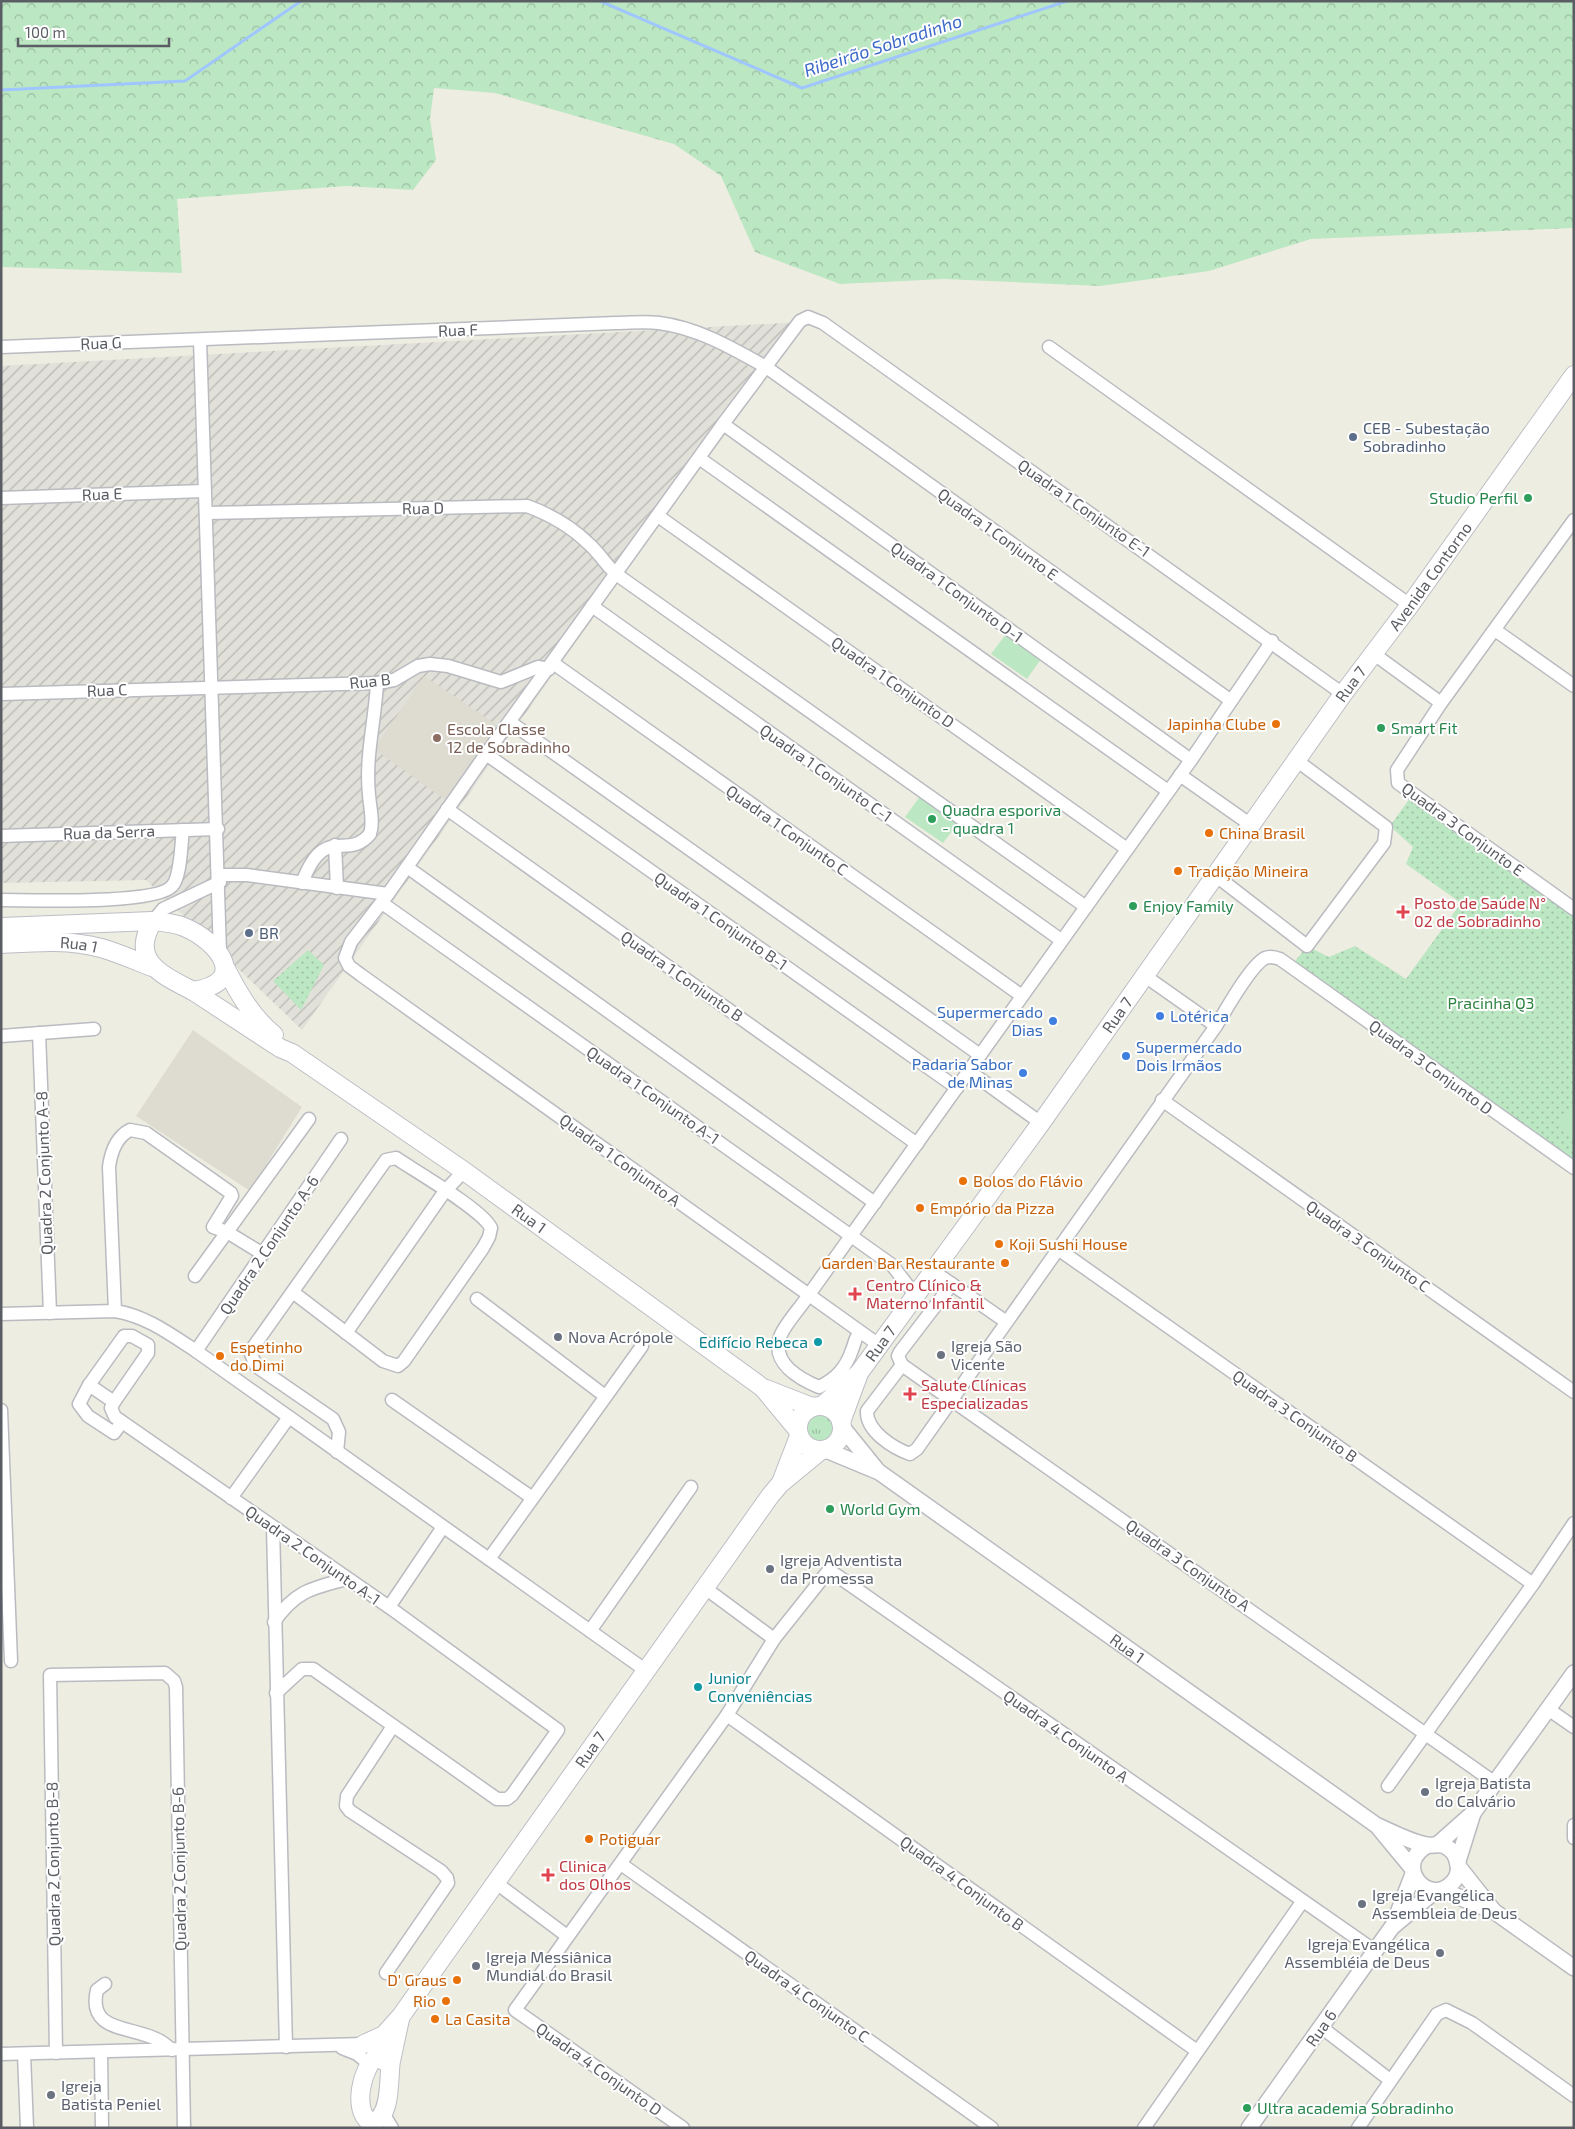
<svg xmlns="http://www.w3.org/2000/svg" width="1575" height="2129" font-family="'Exo 2',sans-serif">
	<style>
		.industrial { fill: url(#industrial-furrows) }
		.education { fill: #dedcd0 }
		.grass { fill: url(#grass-tufts) }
		.forest { fill: url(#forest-crowns) }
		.park { fill: url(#park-dots) }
		.pitch { fill: #bce7c3 }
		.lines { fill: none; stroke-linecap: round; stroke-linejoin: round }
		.stream { stroke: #a0c6ff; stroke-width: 3 }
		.minor-casing { stroke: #b9bbc1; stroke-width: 15 }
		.tertiary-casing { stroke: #b9bbc1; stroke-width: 18 }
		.secondary-casing { stroke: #bcbec6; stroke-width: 20 }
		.minor { stroke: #fff; stroke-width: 12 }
		.tertiary { stroke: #fff; stroke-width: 15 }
		.secondary { stroke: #fff; stroke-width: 18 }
		.service-dot { fill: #5c6f8a; stroke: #fff; stroke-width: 2 }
		.leisure-dot { fill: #2e9e5b; stroke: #fff; stroke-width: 2 }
		.food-dot { fill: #e8710a; stroke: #fff; stroke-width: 2 }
		.education-dot { fill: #8d6e63; stroke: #fff; stroke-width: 2 }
		.health-dot { fill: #e0444e; stroke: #fff; stroke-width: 2 }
		.shop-dot { fill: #3f7fe0; stroke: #fff; stroke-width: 2 }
		.worship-dot { fill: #6b7280; stroke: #fff; stroke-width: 2 }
		.culture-dot { fill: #0f9aa8; stroke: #fff; stroke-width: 2 }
		.labels { text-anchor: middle; stroke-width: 4; stroke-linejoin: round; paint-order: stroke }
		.street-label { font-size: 16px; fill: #5a5d63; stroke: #fff }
		.service-label { font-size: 16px; fill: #4e5e75; stroke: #fff; text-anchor: start }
		.leisure-label { font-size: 16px; fill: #27864d; stroke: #fff; text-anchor: start }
		.food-label { font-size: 16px; fill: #c56008; stroke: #fff; text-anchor: start }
		.education-label { font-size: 16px; fill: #785e54; stroke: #fff; text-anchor: start }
		.health-label { font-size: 16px; fill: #be3a42; stroke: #fff; text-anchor: start }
		.park-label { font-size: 16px; fill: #308441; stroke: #fff }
		.shop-label { font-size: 16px; fill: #366cbe; stroke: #fff; text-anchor: end }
		.worship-label { font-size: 16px; fill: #5b616d; stroke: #fff; text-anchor: start }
		.culture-label { font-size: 16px; fill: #0d838f; stroke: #fff; text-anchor: end }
		.water-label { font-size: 18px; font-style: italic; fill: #3d6ac8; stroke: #fff }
	</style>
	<defs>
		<pattern id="industrial-furrows" width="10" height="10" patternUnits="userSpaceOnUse" patternTransform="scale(1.25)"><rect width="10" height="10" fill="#e1e0d9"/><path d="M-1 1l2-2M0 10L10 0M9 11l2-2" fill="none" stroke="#b9b9b4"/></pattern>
		<pattern id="grass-tufts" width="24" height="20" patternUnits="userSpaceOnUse" patternTransform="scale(1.25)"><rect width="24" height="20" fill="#bce7c3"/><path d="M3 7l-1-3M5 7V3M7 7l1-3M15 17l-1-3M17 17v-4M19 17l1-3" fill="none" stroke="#9cbea2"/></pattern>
		<pattern id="forest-crowns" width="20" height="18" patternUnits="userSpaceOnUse" patternTransform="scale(1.25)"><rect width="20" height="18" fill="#bce7c3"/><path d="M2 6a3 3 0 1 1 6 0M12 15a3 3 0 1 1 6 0" fill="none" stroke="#9cbea2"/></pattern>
		<pattern id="park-dots" width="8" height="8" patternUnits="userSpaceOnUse" patternTransform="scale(1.25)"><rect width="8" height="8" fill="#bce7c3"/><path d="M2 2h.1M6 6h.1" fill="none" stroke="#9cbea2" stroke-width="1.8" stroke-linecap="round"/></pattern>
	</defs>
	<rect width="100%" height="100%" fill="#eeede1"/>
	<path class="industrial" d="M802 322 302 1030 146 880 1 883V366Z"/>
	<g class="education">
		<path d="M424 676 500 727 447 801 374 749Z"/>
		<path d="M193 1030 302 1107 250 1191 136 1116Z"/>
	</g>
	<circle class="grass" cx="820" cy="1428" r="18"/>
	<path class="forest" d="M1 1H1574V228L1311 239 1209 271 1100 286 944 279 840 284 755 252 721 176 674 144 495 93 434 88 430 119 436 160 413 190 346 186 177 199 182 273 1 267Z"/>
	<g class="park">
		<path d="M1410 798 1574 915V1163L1293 964 1307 946 1329 957 1355 946 1406 979 1461 903 1406 864 1413 847 1390 826Z"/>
		<path d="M308 950 324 965 301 1010 273 981Z"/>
	</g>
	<g class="pitch">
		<path d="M1006 634 1041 659 1027 679 991 654Z"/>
		<path d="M921 795 959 822 943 843 905 817Z"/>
		<path d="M1572 1104 1574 1105V1137L1557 1124Z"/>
	</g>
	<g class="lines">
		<g class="stream">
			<path d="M600 1 802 88 1067 1"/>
			<path d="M1 90 185 81 301 1"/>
		</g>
		<defs>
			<g id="minor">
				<path d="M200 340 220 953"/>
				<path d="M1 347 616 323C630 323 645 321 659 323 698 328 732 348 766 367L1230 700"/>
				<path d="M1049 347 1410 605"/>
				<path d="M723 424 1191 760"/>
				<path d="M699 458 1168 791"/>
				<path d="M1 498 204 491"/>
				<path d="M206 513 527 506C549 514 573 528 590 545 600 554 606 565 616 574L1086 907"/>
				<path d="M658 516 1127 849"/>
				<path d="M592 606 1061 940"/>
				<path d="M1495 630 1574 686"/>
				<path d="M1374 654 1441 703 1397 770 1398 783 1574 909"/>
				<path d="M553 663 1022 996"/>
				<path d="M1 694 377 683 394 680 418 666 430 664 448 666 501 682 538 667 549 669"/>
				<path d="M1441 703 1574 520"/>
				<path d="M510 722 980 1055"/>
				<path d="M486 754 957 1088"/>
				<path d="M1180 775 1251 825"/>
				<path d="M447 809 917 1144"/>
				<path d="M1 836 218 829"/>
				<path d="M335 845 337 888"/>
				<path d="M407 867 875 1203"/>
				<path d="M219 875H247L388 894"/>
				<path d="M1215 875 1307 946 1384 843 1386 827 1296 760"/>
				<path d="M302 883C325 822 346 862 370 834 374 822 370 808 369 795 365 756 375 722 377 683"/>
				<path d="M1 900C31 900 156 905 172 886 181 877 181 844 183 830"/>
				<path d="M382 903 892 1265 915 1295"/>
				<path d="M153 921 163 909 220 882"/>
				<path d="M1145 976 1216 1026"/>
				<path d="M39 1033 50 1313"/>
				<path d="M1 1036 94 1029"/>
				<path d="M969 1071 1041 1123"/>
				<path d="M1162 1100 1574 1392"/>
				<path d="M1058 1249 1533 1584"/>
				<path d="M263 1254 227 1232 309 1119"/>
				<path d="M933 1271 1005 1321"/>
				<path d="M952 1284 900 1352 898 1356 902 1365 1495 1783"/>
				<path d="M294 1293 383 1361 398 1366 404 1361 483 1248 489 1237 491 1228C483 1210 415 1171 396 1158L386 1160 254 1346 251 1354 256 1366 333 1419 339 1432 337 1452"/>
				<path d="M477 1299 605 1396"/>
				<path d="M115 1311 109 1167C111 1152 116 1137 130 1130L146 1133 231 1193 232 1196 213 1227 227 1232 195 1276"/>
				<path d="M1 1314 115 1311C146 1316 170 1334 196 1351L648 1672"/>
				<path d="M860 1332C855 1337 855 1343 852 1350 846 1368 836 1379 819 1387 800 1379 771 1363 780 1337 784 1325 801 1307 808 1296L1191 760 1272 641"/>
				<path d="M346 1333 445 1191 464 1171"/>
				<path d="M879 1345 361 975 349 966 345 958 351 942 388 894 486 754 723 424 800 321 808 317 823 323 1343 694"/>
				<path d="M196 1351 341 1139"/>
				<path d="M902 1365 867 1411C866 1431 893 1448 910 1454L917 1449 1216 1026C1226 1010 1250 966 1265 958 1270 956 1275 957 1280 959L1574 1168"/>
				<path d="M89 1385 124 1336H132L148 1345V1353L114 1402 111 1408 115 1417 389 1607 558 1730 512 1795 507 1799H497L313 1669H302L276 1693"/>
				<path d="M392 1400 531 1497"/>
				<path d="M114 1402 89 1385 79 1404 88 1416 114 1433 122 1422"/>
				<path d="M1 1410 11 1661"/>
				<path d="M231 1498 289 1417"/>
				<path d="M273 1527 286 2047"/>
				<path d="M489 1559 642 1346"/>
				<path d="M705 1588 774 1639"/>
				<path d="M389 1607 443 1527"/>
				<path d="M274 1622C295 1591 312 1588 347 1579"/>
				<path d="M590 1631 691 1487"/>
				<path d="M1548 1709 1574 1727"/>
				<path d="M727 1715 1197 2051"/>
				<path d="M1388 1786 1533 1584 1574 1523"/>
				<path d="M1574 1825V1838"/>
				<path d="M621 1864 992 2128"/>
				<path d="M495 1882 567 1936"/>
				<path d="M386 1973 448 1883 447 1878 441 1871 350 1811 346 1806 347 1796 393 1726"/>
				<path d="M105 1984 97 1990C87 2032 130 2026 156 2039 162 2041 167 2046 172 2050"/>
				<path d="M1321 2027 1390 2080"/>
				<path d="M342 2048 357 2054 369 2064"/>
				<path d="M101 2052 102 2128"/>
				<path d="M56 2053 50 1675 165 1673 174 1681 176 1687 184 2128"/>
				<path d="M1 2054 364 2044 372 2048"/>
				<path d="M24 2054 27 2128"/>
				<path d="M383 2113 392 2128"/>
				<path d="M683 2128 515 2010 727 1715 774 1639 829 1570 1375 1951"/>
				<path d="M1144 2128 1302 1902"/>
				<path d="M1358 2128 1437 2014 1446 2010 1472 2023 1574 2096"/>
			</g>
			<g id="tertiary">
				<path d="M842 1427 876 1469"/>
				<path id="s1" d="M826 1450 879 1472 1376 1825C1392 1832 1410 1842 1427 1845 1433 1846 1439 1843 1445 1846 1451 1849 1456 1855 1457 1861 1460 1868 1458 1877 1453 1882 1429 1909 1391 1865 1428 1845"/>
				<path d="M1379 1828 1412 1868"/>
				<path d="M1438 1844 1473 1813 1574 1673"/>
				<path d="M1458 1861 1473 1813"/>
				<path d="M1458 1866 1492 1909"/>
				<path d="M1442 1890 1495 1912 1574 1968"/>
				<path d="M1393 1926 1413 1874"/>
				<path d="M1249 2128 1392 1927 1435 1891"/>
			</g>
			<g id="secondary">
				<path d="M153 921C163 922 175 923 184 927 218 941 251 982 193 991 162 975 129 961 153 921Z"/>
				<path d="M1 927 153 921"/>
				<path id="s2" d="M1 944C35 942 69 939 101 948 119 953 136 961 152 967"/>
				<path d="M226 969C239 994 252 1017 274 1035"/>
				<path id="s3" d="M193 991 280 1048 292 1053 464 1171 763 1388 797 1429"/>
				<path d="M766 1389 812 1407"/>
				<circle cx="820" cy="1428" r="22"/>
				<path id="s4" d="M822 1406 859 1373 1041 1123 1343 694 1410 605 1574 375"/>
				<path d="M841 1422 858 1376"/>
				<path d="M782 1480 799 1436"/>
				<path d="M364 2044 384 2035"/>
				<path id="s5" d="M378 2057 384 2035 401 2016 770 1496 780 1484 820 1451"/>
				<path d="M390 2064 376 2057C362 2068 352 2110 370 2122 393 2121 388 2075 391 2061 394 2047 397 2033 400 2019"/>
			</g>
		</defs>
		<use href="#minor" class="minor-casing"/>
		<use href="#tertiary" class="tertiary-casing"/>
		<use href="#secondary" class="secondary-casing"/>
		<use href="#minor" class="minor"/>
		<use href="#tertiary" class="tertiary"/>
		<use href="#secondary" class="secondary"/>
	</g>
	<g class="service-dot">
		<circle cx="1353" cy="437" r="5"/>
		<circle cx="249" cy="933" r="5"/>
	</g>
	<g class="leisure-dot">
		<circle cx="1528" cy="498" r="5"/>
		<circle cx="1381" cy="728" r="5"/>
		<circle cx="932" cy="819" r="5"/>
		<circle cx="1133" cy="906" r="5"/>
		<circle cx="830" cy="1509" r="5"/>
		<circle cx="1247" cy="2108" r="5"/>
	</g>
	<g class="food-dot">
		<circle cx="1276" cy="724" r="5"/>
		<circle cx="1209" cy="833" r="5"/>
		<circle cx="1178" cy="871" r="5"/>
		<circle cx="963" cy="1181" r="5"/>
		<circle cx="920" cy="1208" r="5"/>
		<circle cx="999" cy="1244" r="5"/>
		<circle cx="1005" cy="1263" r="5"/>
		<circle cx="220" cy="1356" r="5"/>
		<circle cx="589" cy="1839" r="5"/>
		<circle cx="457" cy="1980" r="5"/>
		<circle cx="446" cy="2001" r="5"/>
		<circle cx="435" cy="2019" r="5"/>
	</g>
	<circle class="education-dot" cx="437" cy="738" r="5"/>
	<g class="health-dot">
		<path d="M1400.5 904.5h5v5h5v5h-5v5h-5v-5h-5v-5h5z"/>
		<path d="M852.5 1286.5h5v5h5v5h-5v5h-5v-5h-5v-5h5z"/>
		<path d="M907.5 1386.5h5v5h5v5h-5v5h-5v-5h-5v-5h5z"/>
		<path d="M545.5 1867.5h5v5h5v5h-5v5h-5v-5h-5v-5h5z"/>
	</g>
	<g class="shop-dot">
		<circle cx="1160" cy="1016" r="5"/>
		<circle cx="1053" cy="1021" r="5"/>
		<circle cx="1126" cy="1056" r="5"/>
		<circle cx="1023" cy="1073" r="5"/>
	</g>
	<g class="worship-dot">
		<circle cx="558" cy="1337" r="5"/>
		<circle cx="941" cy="1355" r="5"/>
		<circle cx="770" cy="1569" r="5"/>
		<circle cx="1425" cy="1792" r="5"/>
		<circle cx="1362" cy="1904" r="5"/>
		<circle cx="1440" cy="1953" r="5"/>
		<circle cx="476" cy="1966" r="5"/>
		<circle cx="51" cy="2095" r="5"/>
	</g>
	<g class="culture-dot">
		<circle cx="818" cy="1342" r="5"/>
		<circle cx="698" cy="1687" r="5"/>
	</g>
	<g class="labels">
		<g class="street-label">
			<text transform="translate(458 330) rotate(-2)" y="6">Rua F</text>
			<text transform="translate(101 343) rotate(-2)" y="6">Rua G</text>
			<text transform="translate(102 494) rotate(-2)" y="6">Rua E</text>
			<text transform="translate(423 508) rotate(-1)" y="6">Rua D</text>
			<text transform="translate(1084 508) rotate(35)" y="6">Quadra 1 Conjunto E-1</text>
			<text transform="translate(998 534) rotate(36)" y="6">Quadra 1 Conjunto E</text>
			<text dy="6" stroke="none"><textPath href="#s4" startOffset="1030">Avenida Contorno</textPath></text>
			<text transform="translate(957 592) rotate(36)" y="6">Quadra 1 Conjunto D-1</text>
			<text transform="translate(370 681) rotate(-6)" y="6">Rua B</text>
			<text transform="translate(893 682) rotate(35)" y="6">Quadra 1 Conjunto D</text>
			<text dy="6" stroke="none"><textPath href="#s4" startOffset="896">Rua 7</textPath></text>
			<text transform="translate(107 690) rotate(-2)" y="6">Rua C</text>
			<text transform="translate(826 773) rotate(35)" y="6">Quadra 1 Conjunto C-1</text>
			<text transform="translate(1463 829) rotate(36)" y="6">Quadra 3 Conjunto E</text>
			<text transform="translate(787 830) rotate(35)" y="6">Quadra 1 Conjunto C</text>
			<text transform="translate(109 832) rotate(-2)" y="6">Rua da Serra</text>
			<text transform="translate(721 921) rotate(35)" y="6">Quadra 1 Conjunto B-1</text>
			<text dy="6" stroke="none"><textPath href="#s2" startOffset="78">Rua 1</textPath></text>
			<text transform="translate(682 976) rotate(35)" y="6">Quadra 1 Conjunto B</text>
			<text dy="6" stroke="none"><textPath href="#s4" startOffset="491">Rua 7</textPath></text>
			<text transform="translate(1431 1067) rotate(36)" y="6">Quadra 3 Conjunto D</text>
			<text transform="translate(653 1095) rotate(35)" y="6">Quadra 1 Conjunto A-1</text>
			<text transform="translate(620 1160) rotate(36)" y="6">Quadra 1 Conjunto A</text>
			<text transform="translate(44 1173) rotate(-92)" y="6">Quadra 2 Conjunto A-8</text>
			<text dy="6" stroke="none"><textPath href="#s3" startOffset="406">Rua 1</textPath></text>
			<text transform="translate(269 1245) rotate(-56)" y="6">Quadra 2 Conjunto A-6</text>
			<text transform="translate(1368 1246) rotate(35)" y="6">Quadra 3 Conjunto C</text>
			<text dy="6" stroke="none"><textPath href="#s4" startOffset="86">Rua 7</textPath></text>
			<text transform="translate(1295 1416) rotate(35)" y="6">Quadra 3 Conjunto B</text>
			<text transform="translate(313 1555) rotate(35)" y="6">Quadra 2 Conjunto A-1</text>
			<text transform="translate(1188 1565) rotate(35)" y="6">Quadra 3 Conjunto A</text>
			<text dy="6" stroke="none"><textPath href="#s1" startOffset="362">Rua 1</textPath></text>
			<text transform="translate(1066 1736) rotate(35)" y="6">Quadra 4 Conjunto A</text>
			<text dy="6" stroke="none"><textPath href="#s5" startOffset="375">Rua 7</textPath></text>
			<text transform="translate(53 1864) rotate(-91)" y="6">Quadra 2 Conjunto B-8</text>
			<text transform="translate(179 1869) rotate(-91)" y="6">Quadra 2 Conjunto B-6</text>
			<text transform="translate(962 1883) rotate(36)" y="6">Quadra 4 Conjunto B</text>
			<text transform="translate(807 1996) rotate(35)" y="6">Quadra 4 Conjunto C</text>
			<text transform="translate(1321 2028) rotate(-55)" y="6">Rua 6</text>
			<text transform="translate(599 2069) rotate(35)" y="6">Quadra 4 Conjunto D</text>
		</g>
		<g class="service-label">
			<text x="1363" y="434">CEB - Subestação<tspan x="1363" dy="18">Sobradinho</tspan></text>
			<text x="259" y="939">BR</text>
		</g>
		<g class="leisure-label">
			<text x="1518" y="504" text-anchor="end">Studio Perfil</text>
			<text x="1391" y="734">Smart Fit</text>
			<text x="942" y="816">Quadra esporiva<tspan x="942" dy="18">- quadra 1</tspan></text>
			<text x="1143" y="912">Enjoy Family</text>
			<text x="840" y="1515">World Gym</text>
			<text x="1257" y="2114">Ultra academia Sobradinho</text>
		</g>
		<g class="food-label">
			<text x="1266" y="730" text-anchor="end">Japinha Clube</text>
			<text x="1219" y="839">China Brasil</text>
			<text x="1188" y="877">Tradição Mineira</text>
			<text x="973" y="1187">Bolos do Flávio</text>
			<text x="930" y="1214">Empório da Pizza</text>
			<text x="1009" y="1250">Koji Sushi House</text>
			<text x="995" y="1269" text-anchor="end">Garden Bar Restaurante</text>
			<text x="230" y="1353">Espetinho<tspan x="230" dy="18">do Dimi</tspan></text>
			<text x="599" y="1845">Potiguar</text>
			<text x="447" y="1986" text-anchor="end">D' Graus</text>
			<text x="436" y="2007" text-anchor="end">Rio</text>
			<text x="445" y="2025">La Casita</text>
		</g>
		<g class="education-label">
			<text x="447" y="735">Escola Classe<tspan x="447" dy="18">12 de Sobradinho</tspan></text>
		</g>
		<g class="health-label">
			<text x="1414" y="909">Posto de Saúde N°<tspan x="1414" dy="18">02 de Sobradinho</tspan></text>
			<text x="866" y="1291">Centro Clínico &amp;<tspan x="866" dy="18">Materno Infantil</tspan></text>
			<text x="921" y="1391">Salute Clínicas<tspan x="921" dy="18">Especializadas</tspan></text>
			<text x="559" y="1872">Clinica<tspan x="559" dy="18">dos Olhos</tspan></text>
		</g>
		<g class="park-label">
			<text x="1491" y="1009">Pracinha Q3</text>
		</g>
		<g class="shop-label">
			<text x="1043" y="1018">Supermercado<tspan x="1043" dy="18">Dias</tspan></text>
			<text x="1170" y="1022" text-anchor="start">Lotérica</text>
			<text x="1136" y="1053" text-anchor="start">Supermercado<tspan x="1136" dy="18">Dois Irmãos</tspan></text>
			<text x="1013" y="1070">Padaria Sabor<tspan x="1013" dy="18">de Minas</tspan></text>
		</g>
		<g class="worship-label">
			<text x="568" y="1343">Nova Acrópole</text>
			<text x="951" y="1352">Igreja São<tspan x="951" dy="18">Vicente</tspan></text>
			<text x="780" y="1566">Igreja Adventista<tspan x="780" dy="18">da Promessa</tspan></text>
			<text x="1435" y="1789">Igreja Batista<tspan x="1435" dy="18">do Calvário</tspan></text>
			<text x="1372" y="1901">Igreja Evangélica<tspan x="1372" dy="18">Assembleia de Deus</tspan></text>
			<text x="1430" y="1950" text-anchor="end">Igreja Evangélica<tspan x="1430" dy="18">Assembléia de Deus</tspan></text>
			<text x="486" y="1963">Igreja Messiânica<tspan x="486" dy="18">Mundial do Brasil</tspan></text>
			<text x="61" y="2092">Igreja<tspan x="61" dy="18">Batista Peniel</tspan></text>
		</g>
		<g class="culture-label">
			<text x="808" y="1348">Edifício Rebeca</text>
			<text x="708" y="1684" text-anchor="start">Junior<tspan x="708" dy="18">Conveniências</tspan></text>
		</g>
		<g class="water-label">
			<text transform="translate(883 46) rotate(-18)" y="6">Ribeirão Sobradinho</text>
		</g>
	</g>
	<rect width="1575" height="2129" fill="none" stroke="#5a5d63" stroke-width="5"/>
	<path d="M18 38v8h151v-8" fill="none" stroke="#5a5d63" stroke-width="2.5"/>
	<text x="25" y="38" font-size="15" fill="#5a5d63" stroke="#ffffff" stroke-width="4" paint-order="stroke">100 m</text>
</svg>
